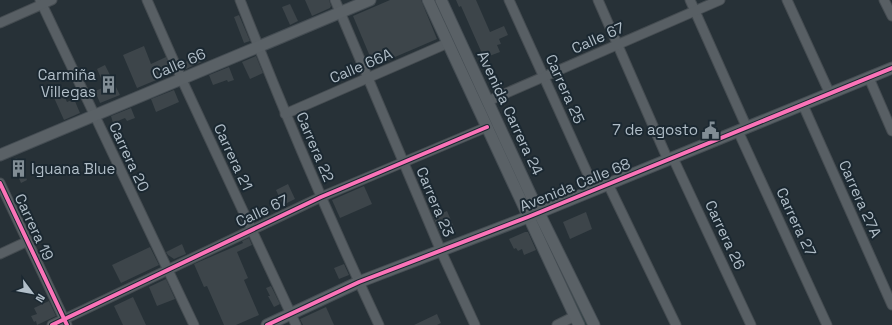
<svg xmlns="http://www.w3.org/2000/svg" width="892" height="325" font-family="'Space Grotesk',sans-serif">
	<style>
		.green { fill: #243c3b }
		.building { fill: #3d454a }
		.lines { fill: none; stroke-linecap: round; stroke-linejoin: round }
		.minor-casing { stroke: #454c51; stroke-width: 11 }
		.major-casing { stroke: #454d53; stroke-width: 13 }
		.minor { stroke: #585f64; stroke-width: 9 }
		.major { stroke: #5a6166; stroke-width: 11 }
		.cycleway-casing { stroke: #1b2831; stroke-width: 6 }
		.cycleway { stroke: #fb73b8; stroke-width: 4 }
		.labels { text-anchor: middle; stroke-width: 4; stroke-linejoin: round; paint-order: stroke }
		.street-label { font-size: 15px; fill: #b1bec8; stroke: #1b2831 }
		.poi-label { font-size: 15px; fill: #b1bec8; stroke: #1b2831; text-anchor: end }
	</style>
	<rect width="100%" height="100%" fill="#273137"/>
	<path class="green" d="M557 258 590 325H585L553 260Z"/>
	<g class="building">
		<path d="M305 0H329L331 6 330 8 312 16Z"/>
		<path d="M390 0H421L437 39 374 66 353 16Z"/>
		<path d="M456 0H476L490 32 504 26 508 35 499 39 501 44 497 45 500 52 484 58 461 6 459 7Z"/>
		<path d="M290 4 298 21 290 25 282 7Z"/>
		<path d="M239 15 250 41 244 43 234 17Z"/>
		<path d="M144 46 151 64 166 57 173 73 137 88 123 55Z"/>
		<path d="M204 54 206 60 186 69 183 63Z"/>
		<path d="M256 56 263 73 250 79 242 62Z"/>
		<path d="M105 65 120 95 100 103 95 91 105 87 97 69Z"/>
		<path d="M229 67 234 80 228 82 227 80 213 85 209 75Z"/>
		<path d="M60 87 67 102 74 99 80 113 64 120 51 91Z"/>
		<path d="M174 90 179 102 156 112 151 99Z"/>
		<path d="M131 108 135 118 127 121 125 118 113 123 111 116Z"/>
		<path d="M17 158 27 180 21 183 11 160Z"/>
		<path d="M288 184 295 199 283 205 276 190Z"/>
		<path d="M364 186 372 204 340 218 332 200Z"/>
		<path d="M447 211 456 232 444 237 442 236 433 217Z"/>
		<path d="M586 212 592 229 570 239 563 222Z"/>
		<path d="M525 232H528L536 250 524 255 522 249 518 251 516 248 514 249 509 239Z"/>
		<path d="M249 238 252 245 237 252 248 278 244 280 259 315 236 325H224L207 286 204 287 194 264 243 243 242 241Z"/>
		<path d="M182 244 186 254 174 259 168 255 166 252Z"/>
		<path d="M150 247 159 265 121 283 112 265Z"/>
		<path d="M344 264 349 275 339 279 334 268Z"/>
		<path d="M166 279 175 299 157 306 149 287Z"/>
		<path d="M271 286 280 304 274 307 268 296H270L266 288Z"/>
		<path d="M133 297 146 325H123L114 306Z"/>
		<path d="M49 301 56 316 37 325 36 321 34 322 31 316 37 314 34 308Z"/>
		<path d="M326 307 334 325H303L300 319Z"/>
		<path d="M437 314 441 323 437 325H414Z"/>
	</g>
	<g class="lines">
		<defs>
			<g id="minor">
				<path d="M40 0 194 325"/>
				<path d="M147 0 183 82 296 325"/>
				<path d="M240 0C283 110 329 218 379 325"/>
				<path d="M335 0 441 251 475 325"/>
				<path d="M509 0 595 190"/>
				<path d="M598 0 668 160"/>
				<path d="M690 0 747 128"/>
				<path d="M787 0 830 94"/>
				<path d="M884 0 892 16"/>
				<path d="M0 23 52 0"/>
				<path d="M869 78 892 131"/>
				<path d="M488 101 720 0"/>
				<path d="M803 105 892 305"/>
				<path d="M285 114 448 43"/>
				<path d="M738 131 827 325"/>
				<path d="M673 158 751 325"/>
				<path d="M0 183 67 325"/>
				<path d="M608 184 676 325"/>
				<path d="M0 254 28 241"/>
				<path d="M52 325 321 197 487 127"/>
				<path d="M557 325 575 316"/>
			</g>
			<g id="major">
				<path d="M428 0 579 325"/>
				<path d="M441 0 539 213 594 325"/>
				<path d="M0 155 370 0"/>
				<path d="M267 325 359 282 528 217 892 68"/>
			</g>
		</defs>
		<use href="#minor" class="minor-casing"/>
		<use href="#major" class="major-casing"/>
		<use href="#minor" class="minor"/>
		<use href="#major" class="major"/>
		<defs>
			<g id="cycleway">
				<path d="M0 183 67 325"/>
				<path d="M52 325 321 197 487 127"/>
				<path d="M267 325 359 282 528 217 892 68"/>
			</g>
		</defs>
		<use href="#cycleway" class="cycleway-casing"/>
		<use href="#cycleway" class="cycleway"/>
	</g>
	<defs>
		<symbol id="building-bare" viewBox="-9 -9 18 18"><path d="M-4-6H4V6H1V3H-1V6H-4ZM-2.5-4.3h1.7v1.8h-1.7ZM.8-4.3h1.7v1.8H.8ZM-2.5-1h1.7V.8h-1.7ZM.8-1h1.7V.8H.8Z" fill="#818d95" stroke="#1b2831" stroke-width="2.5" paint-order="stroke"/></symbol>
		<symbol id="civic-bare" viewBox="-9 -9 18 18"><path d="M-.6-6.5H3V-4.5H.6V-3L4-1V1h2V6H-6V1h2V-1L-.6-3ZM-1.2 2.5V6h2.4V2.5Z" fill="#818d95" stroke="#1b2831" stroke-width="2.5" paint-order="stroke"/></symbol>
	</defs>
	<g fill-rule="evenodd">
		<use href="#building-bare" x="96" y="72" width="25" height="25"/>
		<use href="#civic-bare" x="698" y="118" width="25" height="25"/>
		<use href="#building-bare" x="6" y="156" width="25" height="25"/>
	</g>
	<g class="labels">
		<g class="street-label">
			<text transform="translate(598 38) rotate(-24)" y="5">Calle 67</text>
			<text transform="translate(179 64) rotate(-23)" y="5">Calle 66</text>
			<text transform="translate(361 66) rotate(-23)" y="5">Calle 66A</text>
			<text transform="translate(565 89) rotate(66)" y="5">Carrera 25</text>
			<text transform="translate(510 113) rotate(65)" y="5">Avenida Carrera 24</text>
			<text transform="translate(315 147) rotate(67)" y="5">Carrera 22</text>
			<text transform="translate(129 157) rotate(65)" y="5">Carrera 20</text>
			<text transform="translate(233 157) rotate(65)" y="5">Carrera 21</text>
			<text transform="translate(575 185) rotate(-22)" y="5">Avenida Calle 68</text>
			<text transform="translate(860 199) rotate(66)" y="5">Carrera 27A</text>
			<text transform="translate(435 202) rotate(67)" y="5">Carrera 23</text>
			<text transform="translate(262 211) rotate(-25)" y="5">Calle 67</text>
			<text transform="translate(796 222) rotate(65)" y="5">Carrera 27</text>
			<text transform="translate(34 227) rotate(65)" y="5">Carrera 19</text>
			<text transform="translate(725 235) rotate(65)" y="5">Carrera 26</text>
		</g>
		<g class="poi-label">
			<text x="96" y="80">Carmiña<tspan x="96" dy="17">Villegas</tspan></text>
			<text x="698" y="135">7 de agosto</text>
			<text x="31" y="174" text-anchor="start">Iguana Blue</text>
		</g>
	</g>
	<g transform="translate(32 293) rotate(122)" stroke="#1b2831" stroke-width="3" paint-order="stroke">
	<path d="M0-3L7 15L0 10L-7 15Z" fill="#b1bec8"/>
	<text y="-6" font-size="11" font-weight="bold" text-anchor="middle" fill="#b1bec8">N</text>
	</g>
</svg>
